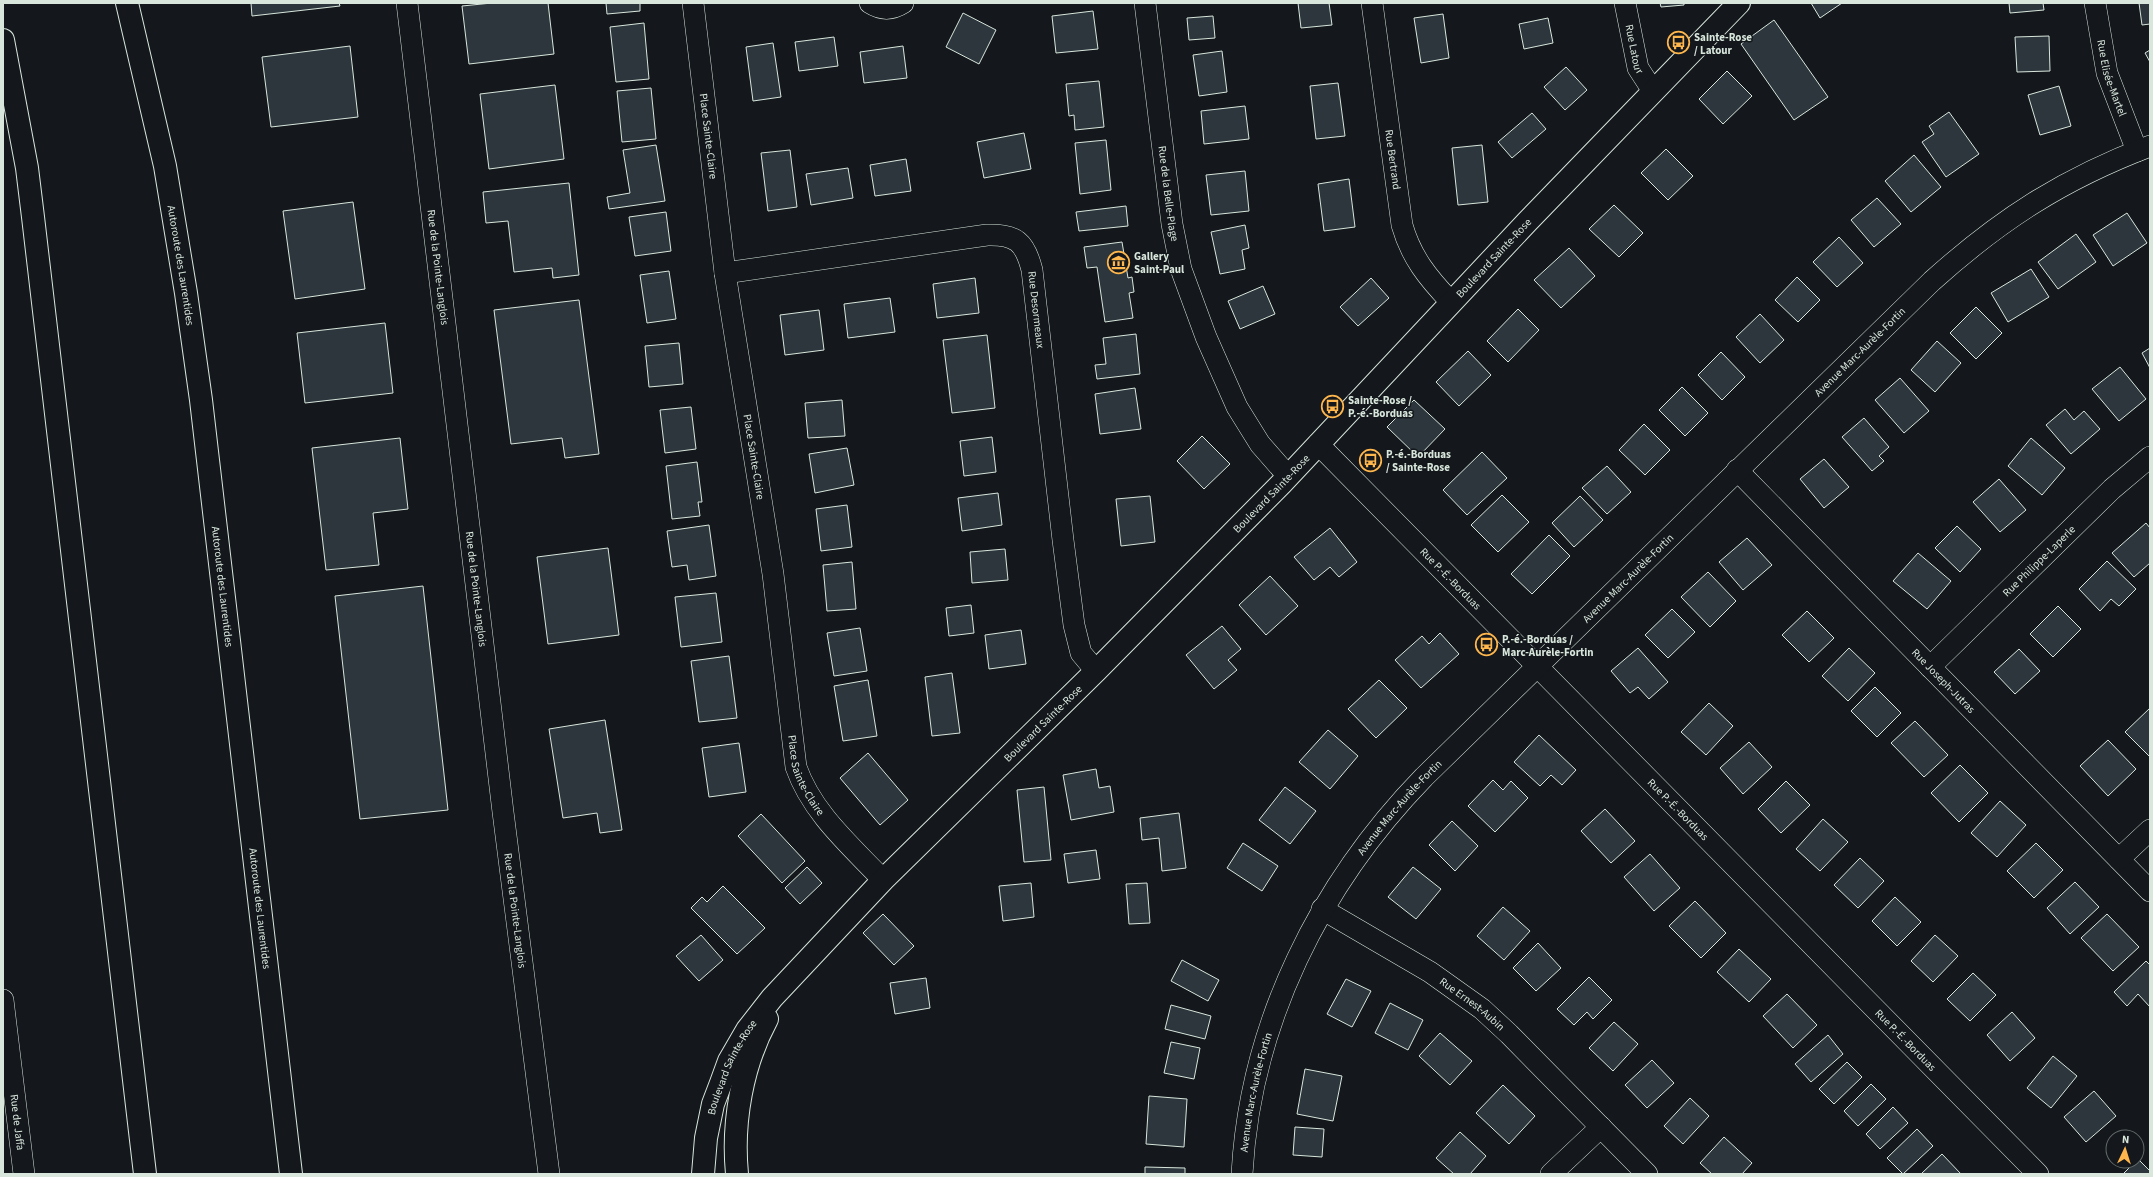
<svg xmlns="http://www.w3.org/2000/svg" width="2153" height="1177" font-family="'Source Sans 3',sans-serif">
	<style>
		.building { fill: #2c363c; stroke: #d8e6dc }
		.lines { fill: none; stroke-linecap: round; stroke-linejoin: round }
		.minor-casing { stroke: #d8e6dc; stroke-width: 22 }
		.tertiary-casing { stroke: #d8e6dc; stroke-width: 24 }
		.motorway-casing { stroke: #d8e6dc; stroke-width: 24 }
		.minor { stroke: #14181c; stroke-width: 21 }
		.tertiary { stroke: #14181c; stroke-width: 22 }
		.motorway { stroke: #14181c; stroke-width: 22 }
		.labels { text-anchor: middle; stroke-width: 3; stroke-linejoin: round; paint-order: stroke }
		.poi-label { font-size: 11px; font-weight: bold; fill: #d8e6dc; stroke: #14181c; text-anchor: start }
		.street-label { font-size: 11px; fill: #d8e6dc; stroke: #14181c }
	</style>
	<rect width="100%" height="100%" fill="#14181c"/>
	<g class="building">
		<path d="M251 3H339L340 6 252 16Z"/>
		<path d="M492 3H548L554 54 469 64 462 6Z"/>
		<path d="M606 3H640V11L607 14Z"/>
		<path d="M1298 3H1329L1332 25 1301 28Z"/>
		<path d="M1660 3H1684V5L1661 7Z"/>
		<path d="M1811 3H1842L1820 18Z"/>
		<path d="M2009 3H2043L2044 10 2010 13Z"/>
		<path d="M2139 3H2150V24L2142 25Z"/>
		<path d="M1093 11 1098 49 1056 53 1052 16Z"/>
		<path d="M963 13 996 30 979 64 946 47Z"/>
		<path d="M1443 14 1449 58 1421 63 1414 18Z"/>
		<path d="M1213 16 1215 38 1189 40 1187 18Z"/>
		<path d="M1548 18 1553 43 1524 49 1519 24Z"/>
		<path d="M1774 20 1828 97 1794 120 1741 44Z"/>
		<path d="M644 23 649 79 616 82 610 27Z"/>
		<path d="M2049 36 2050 71 2017 72 2015 37Z"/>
		<path d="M834 37 838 66 799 71 795 42Z"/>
		<path d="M773 43 781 97 753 101 746 47Z"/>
		<path d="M350 46 358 117 271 127 262 57Z"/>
		<path d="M903 46 907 78 864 83 860 52Z"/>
		<path d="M2150 50V62L2145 53Z"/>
		<path d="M1222 51 1227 92 1199 96 1193 55Z"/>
		<path d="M1566 67 1587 90 1565 110 1544 87Z"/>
		<path d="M1727 71 1752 96 1723 124 1699 99Z"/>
		<path d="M1099 81 1104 127 1075 130 1074 115 1069 116 1066 84Z"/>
		<path d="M1338 83 1345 136 1316 139 1310 86Z"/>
		<path d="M555 85 564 159 489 169 480 94Z"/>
		<path d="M2059 86 2071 126 2040 135 2028 95Z"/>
		<path d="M651 88 656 139 622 142 617 91Z"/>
		<path d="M1245 106 1249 139 1204 144 1201 111Z"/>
		<path d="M1949 112 1979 154 1946 177 1922 142 1934 134 1929 126Z"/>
		<path d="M1532 113 1546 129 1512 158 1498 142Z"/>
		<path d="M1024 133 1031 169 984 178 977 142Z"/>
		<path d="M1106 140 1111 190 1080 194 1075 143Z"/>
		<path d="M656 145 665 201 609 209 607 197 630 193 623 150Z"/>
		<path d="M1482 145 1488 202 1458 205 1452 148Z"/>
		<path d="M1666 149 1693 176 1668 200 1641 173Z"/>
		<path d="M790 150 797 207 768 211 761 153Z"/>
		<path d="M1914 155 1941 187 1911 212 1885 181Z"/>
		<path d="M906 159 911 191 875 196 870 165Z"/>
		<path d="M848 168 853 198 811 205 806 174Z"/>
		<path d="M1245 171 1249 211 1211 215 1206 175Z"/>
		<path d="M1349 179 1355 227 1324 231 1318 184Z"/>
		<path d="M569 183 579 275 553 278 552 268 514 272 508 221 486 223 483 192Z"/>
		<path d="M1877 198 1901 224 1874 247 1851 220Z"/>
		<path d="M353 202 365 289 295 299 283 211Z"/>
		<path d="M1614 205 1643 233 1619 257 1589 229Z"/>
		<path d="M1126 206 1128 226 1079 231 1076 212Z"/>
		<path d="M666 212 671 251 635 256 629 217Z"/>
		<path d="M2127 213 2147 243 2113 266 2093 235Z"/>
		<path d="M1245 225 1249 248 1242 250 1245 269 1220 274 1211 232Z"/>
		<path d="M2076 234 2096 262 2058 289 2038 262Z"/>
		<path d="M1839 237 1863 263 1837 287 1813 262Z"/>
		<path d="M1122 242 1128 278 1132 277 1134 292 1129 293 1133 318 1105 322 1097 267 1087 268 1084 247Z"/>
		<path d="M1569 248 1595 276 1561 308 1534 280Z"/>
		<path d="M2031 269 2049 297 2008 322 1991 293Z"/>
		<path d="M669 271 676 319 647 323 640 275Z"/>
		<path d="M1797 277 1820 300 1798 322 1775 300Z"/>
		<path d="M975 278 979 313 937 318 933 284Z"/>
		<path d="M1371 278 1389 298 1358 326 1340 307Z"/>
		<path d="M1263 286 1275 314 1240 329 1228 301Z"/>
		<path d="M890 298 895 332 848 338 844 304Z"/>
		<path d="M579 300 599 454 565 458 562 438 511 444 494 310Z"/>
		<path d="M1976 307 2002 333 1976 359 1950 333Z"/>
		<path d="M1518 309 1539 330 1508 362 1487 341Z"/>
		<path d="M819 310 824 350 785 355 780 315Z"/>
		<path d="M1760 314 1784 340 1760 363 1736 337Z"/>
		<path d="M385 323 393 393 305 403 297 333Z"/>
		<path d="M1136 334 1140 374 1097 379 1095 365 1106 364 1103 338Z"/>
		<path d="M987 335 995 408 952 413 943 340Z"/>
		<path d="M1937 341 1961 363 1935 392 1911 370Z"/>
		<path d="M679 343 683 384 649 387 645 346Z"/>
		<path d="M2150 348V368L2142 353Z"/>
		<path d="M1468 351 1491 375 1459 406 1436 382Z"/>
		<path d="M1721 352 1745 377 1722 400 1698 375Z"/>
		<path d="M2120 367 2146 399 2119 421 2092 389Z"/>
		<path d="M1900 378 1929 411 1904 433 1875 400Z"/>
		<path d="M1682 387 1708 413 1685 436 1659 410Z"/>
		<path d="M1135 388 1141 429 1100 434 1095 394Z"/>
		<path d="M842 400 845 436 808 438 805 403Z"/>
		<path d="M1414 400 1445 429 1418 457 1387 427Z"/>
		<path d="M691 407 696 449 665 453 660 410Z"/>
		<path d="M2065 409 2074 420 2084 411 2100 429 2071 454 2046 425Z"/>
		<path d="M1864 418 1889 447 1879 456 1884 461 1872 471 1842 437Z"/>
		<path d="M1644 424 1670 450 1645 475 1619 450Z"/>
		<path d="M1202 436 1230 464 1204 489 1177 461Z"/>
		<path d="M992 437 996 472 964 476 960 441Z"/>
		<path d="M400 438 408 509 373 513 379 565 326 570 312 448Z"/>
		<path d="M2031 438 2065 468 2042 495 2008 466Z"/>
		<path d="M847 448 854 485 815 493 809 454Z"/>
		<path d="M1482 452 1507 478 1467 515 1443 490Z"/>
		<path d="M1824 459 1849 487 1824 508 1800 479Z"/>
		<path d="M697 462 702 502H698L700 516 672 519 666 466Z"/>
		<path d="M1607 466 1631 492 1607 514 1582 488Z"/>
		<path d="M1999 479 2026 510 2000 532 1973 502Z"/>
		<path d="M998 493 1002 525 962 531 958 498Z"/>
		<path d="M1502 495 1529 522 1498 552 1471 525Z"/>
		<path d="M1150 496 1155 542 1121 546 1116 499Z"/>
		<path d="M1580 496 1603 520 1574 547 1552 523Z"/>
		<path d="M847 505 852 547 821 551 816 509Z"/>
		<path d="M2146 523 2150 528V563L2134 577 2112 553Z"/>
		<path d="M709 525 716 576 689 580 687 565 672 567 667 531Z"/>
		<path d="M1957 526 1981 549 1960 572 1935 548Z"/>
		<path d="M1330 528 1357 562 1339 577 1330 567 1314 580 1294 557Z"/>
		<path d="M1549 535 1570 556 1532 594 1511 574Z"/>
		<path d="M1747 538 1772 565 1743 590 1719 562Z"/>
		<path d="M608 548 619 635 548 644 537 557Z"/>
		<path d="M1005 549 1008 580 972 583 970 552Z"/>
		<path d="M1918 553 1951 581 1927 609 1893 581Z"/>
		<path d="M2107 561 2136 589 2119 606 2111 599 2100 611 2079 589Z"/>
		<path d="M852 562 856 609 827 611 823 565Z"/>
		<path d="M1708 572 1736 601 1710 627 1681 597Z"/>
		<path d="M1270 576 1298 606 1266 635 1239 605Z"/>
		<path d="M423 586 448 810 360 819 335 596Z"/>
		<path d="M716 593 722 642 681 647 675 597Z"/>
		<path d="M971 605 974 633 949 636 946 608Z"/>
		<path d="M2058 606 2081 629 2053 657 2030 634Z"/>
		<path d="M1672 609 1695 632 1668 658 1645 635Z"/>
		<path d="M1807 611 1834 638 1809 662 1782 635Z"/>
		<path d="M1222 626 1241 649 1228 660 1237 670 1214 689 1186 655Z"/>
		<path d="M860 628 867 671 834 676 827 633Z"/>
		<path d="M1021 630 1026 664 989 669 985 635Z"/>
		<path d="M1440 633 1459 654 1421 688 1395 660 1422 636 1429 644Z"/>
		<path d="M1638 648 1668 682 1649 699 1638 687 1630 693 1611 671Z"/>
		<path d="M1849 648 1875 673 1848 701 1822 676Z"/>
		<path d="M2019 649 2040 671 2015 694 1994 672Z"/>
		<path d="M729 656 737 718 699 722 691 661Z"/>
		<path d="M952 673 960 733 932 736 925 677Z"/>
		<path d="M868 680 877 736 843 741 834 686Z"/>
		<path d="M1379 680 1407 708 1376 738 1348 709Z"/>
		<path d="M1875 687 1901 713 1877 737 1851 711Z"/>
		<path d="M1709 703 1733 726 1706 755 1681 732Z"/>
		<path d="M2150 708V757L2125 732Z"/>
		<path d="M605 720 622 830 600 833 597 813 563 818 549 729Z"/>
		<path d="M1915 721 1948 755 1924 777 1891 743Z"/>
		<path d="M1328 730 1358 756 1330 789 1299 762Z"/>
		<path d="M1539 735 1576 770 1562 785 1551 775 1540 786 1514 762Z"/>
		<path d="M2108 740 2136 769 2108 796 2080 766Z"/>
		<path d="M1749 742 1772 767 1743 794 1720 768Z"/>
		<path d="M739 743 746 792 709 797 702 748Z"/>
		<path d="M868 753 908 800 880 825 840 778Z"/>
		<path d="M1960 765 1988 793 1959 822 1931 793Z"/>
		<path d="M1096 769 1099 788 1110 786 1114 812 1071 820 1063 775Z"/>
		<path d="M1493 780 1503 790 1511 781 1528 798 1495 832 1468 806Z"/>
		<path d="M1786 781 1810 805 1781 833 1758 809Z"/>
		<path d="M1044 787 1051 860 1024 862 1017 790Z"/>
		<path d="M1285 787 1316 811 1290 844 1259 820Z"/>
		<path d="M2000 801 2026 825 1997 857 1971 833Z"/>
		<path d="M1605 809 1635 841 1611 863 1581 831Z"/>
		<path d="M1179 813 1186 868 1162 871 1159 838 1142 840 1140 818Z"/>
		<path d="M761 814 805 861 782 883 738 836Z"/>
		<path d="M1823 819 1848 842 1820 871 1796 849Z"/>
		<path d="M1452 821 1478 846 1455 871 1429 845Z"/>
		<path d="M1243 843 1278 866 1262 891 1227 868Z"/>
		<path d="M2036 843 2063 870 2034 898 2007 871Z"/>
		<path d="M1096 850 1100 879 1068 883 1064 854Z"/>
		<path d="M1650 854 1680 888 1654 911 1624 877Z"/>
		<path d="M1860 858 1884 881 1858 908 1834 885Z"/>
		<path d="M807 867 822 883 800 904 785 888Z"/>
		<path d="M1413 867 1441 889 1416 919 1388 897Z"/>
		<path d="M2075 882 2099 907 2070 934 2047 908Z"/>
		<path d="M1031 883 1034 917 1003 921 999 886Z"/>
		<path d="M1147 883 1150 923 1129 924 1126 884Z"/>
		<path d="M723 886 765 928 737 954 691 908 702 897 707 902Z"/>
		<path d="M1895 897 1921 922 1897 946 1872 921Z"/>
		<path d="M1695 901 1726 933 1701 958 1669 926Z"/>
		<path d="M1503 907 1530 931 1504 960 1477 936Z"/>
		<path d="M883 914 914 946 894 965 863 933Z"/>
		<path d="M2107 914 2139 947 2113 971 2081 938Z"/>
		<path d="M701 935 723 960 699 981 676 956Z"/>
		<path d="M1935 935 1958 956 1933 982 1911 961Z"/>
		<path d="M1538 943 1561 968 1536 991 1513 968Z"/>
		<path d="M1739 949 1771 979 1749 1002 1717 972Z"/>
		<path d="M1182 960 1219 980 1208 1001 1171 981Z"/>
		<path d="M2146 961 2150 965V1007L2138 994 2127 1006 2114 992Z"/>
		<path d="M1973 973 1996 995 1970 1021 1947 999Z"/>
		<path d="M1589 977 1612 1000 1593 1019 1587 1012 1574 1025 1557 1009Z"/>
		<path d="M926 978 930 1008 895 1014 890 983Z"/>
		<path d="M1346 979 1371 991 1352 1027 1327 1014Z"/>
		<path d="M1787 994 1817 1025 1793 1048 1763 1016Z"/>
		<path d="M1390 1003 1423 1020 1408 1050 1375 1033Z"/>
		<path d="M1171 1005 1211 1016 1205 1039 1165 1029Z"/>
		<path d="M2012 1012 2035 1038 2010 1061 1987 1035Z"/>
		<path d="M1614 1022 1638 1044 1613 1071 1589 1048Z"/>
		<path d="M1440 1033 1472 1061 1450 1085 1419 1056Z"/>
		<path d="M1828 1035 1843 1054 1811 1082 1795 1064Z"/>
		<path d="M1171 1042 1200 1048 1194 1079 1164 1073Z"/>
		<path d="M2053 1056 2077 1076 2051 1108 2027 1088Z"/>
		<path d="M1652 1060 1674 1083 1647 1108 1625 1085Z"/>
		<path d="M1847 1062 1862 1077 1834 1104 1819 1089Z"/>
		<path d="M1305 1069 1342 1076 1333 1121 1297 1114Z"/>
		<path d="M1871 1084 1886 1099 1858 1126 1844 1111Z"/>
		<path d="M1503 1085 1535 1116 1509 1144 1476 1113Z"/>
		<path d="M2094 1091 2116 1116 2086 1142 2064 1117Z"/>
		<path d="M1149 1096 1187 1099 1184 1147 1146 1144Z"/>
		<path d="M1690 1098 1709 1116 1683 1144 1664 1126Z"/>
		<path d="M1893 1107 1908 1123 1880 1149 1866 1134Z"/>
		<path d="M1295 1127 1324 1129 1322 1157 1293 1155Z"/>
		<path d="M1917 1129 1933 1146 1903 1174 1887 1158Z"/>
		<path d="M1460 1132 1486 1156 1470 1174H1454L1436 1158Z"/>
		<path d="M1724 1137 1752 1163 1742 1174H1712L1700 1163Z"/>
		<path d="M1942 1154 1961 1174H1921Z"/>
		<path d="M2138 1159 2150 1171V1174H2123Z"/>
		<path d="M1145 1167 1185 1168V1174H1145Z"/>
	</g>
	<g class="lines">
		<defs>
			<g id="minor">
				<path id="s1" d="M407 3 503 812 549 1174"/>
				<path id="s2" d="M693 3 725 273 773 574 796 767C812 813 851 846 883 880"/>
				<path d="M870 3C881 10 892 10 903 3"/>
				<path id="s3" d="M1145 3 1172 224 1181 269 1206 337 1237 407 1260 444 1288 476"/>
				<path id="s4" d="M1372 3 1402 225C1411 257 1428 278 1451 302"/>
				<path id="s5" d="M1625 3 1638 68 1653 91"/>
				<path id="s6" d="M2095 3 2107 73 2137 151"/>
				<path id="s7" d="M725 273 987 235C1016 234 1025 242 1032 270L1063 540 1074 625 1081 653 1096 671"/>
				<path id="s8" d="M1318 444 2038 1174"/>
				<path id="s9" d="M1737 470 2150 891"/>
				<path id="s10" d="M1930 667 2112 489 2150 457"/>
				<path d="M2119 859 2150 830"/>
				<path id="s11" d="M1322 909 1430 972 1482 1009 1509 1034 1647 1174"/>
				<path id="s12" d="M3 1000 24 1174"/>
				<path id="s13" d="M1242 1174C1250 1024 1320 884 1424 777L1932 281C2001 219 2063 179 2150 146"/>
				<path d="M1551 1174 1601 1127"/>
			</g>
			<g id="tertiary">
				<path id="s14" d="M703 1174 706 1138 713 1104 721 1083 729 1061 747 1030 772 998 883 880 1096 671 1282 483 1527 222 1739 3"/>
				<path d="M737 1174C732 1122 742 1065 767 1019"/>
			</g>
			<g id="motorway">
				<path id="s15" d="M127 3 165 166 186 293 201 400 291 1174"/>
				<path d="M3 40 27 168 33 217 145 1174"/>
			</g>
		</defs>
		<use href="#minor" class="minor-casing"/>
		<use href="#tertiary" class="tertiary-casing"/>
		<use href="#motorway" class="motorway-casing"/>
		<use href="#minor" class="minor"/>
		<use href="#tertiary" class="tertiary"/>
		<use href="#motorway" class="motorway"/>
	</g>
	<defs>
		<symbol id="bus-ring" viewBox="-11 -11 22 22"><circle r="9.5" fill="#14181c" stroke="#ffb74d" stroke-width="1.5"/><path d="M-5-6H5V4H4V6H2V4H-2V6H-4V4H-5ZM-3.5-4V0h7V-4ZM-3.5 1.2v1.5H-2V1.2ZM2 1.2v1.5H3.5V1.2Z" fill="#ffb74d"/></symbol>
		<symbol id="museum-ring" viewBox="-11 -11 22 22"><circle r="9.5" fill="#14181c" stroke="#ffb74d" stroke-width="1.5"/><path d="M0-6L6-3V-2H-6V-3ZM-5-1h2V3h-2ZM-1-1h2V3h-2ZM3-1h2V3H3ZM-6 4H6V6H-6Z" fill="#ffb74d"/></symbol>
	</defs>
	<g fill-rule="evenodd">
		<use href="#bus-ring" x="1666" y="30" width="25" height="25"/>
		<use href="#museum-ring" x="1106" y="250" width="25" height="25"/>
		<use href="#bus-ring" x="1320" y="394" width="25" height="25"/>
		<use href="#bus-ring" x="1358" y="448" width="25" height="25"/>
		<use href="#bus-ring" x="1474" y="632" width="25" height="25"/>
	</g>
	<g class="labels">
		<g class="poi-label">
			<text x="1694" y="41">Sainte-Rose<tspan x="1694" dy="13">/ Latour</tspan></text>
			<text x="1134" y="260">Gallery<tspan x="1134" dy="13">Saint-Paul</tspan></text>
			<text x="1348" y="404">Sainte-Rose /<tspan x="1348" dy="13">P.-é.-Borduas</tspan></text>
			<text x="1386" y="458">P.-é.-Borduas<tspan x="1386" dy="13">/ Sainte-Rose</tspan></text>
			<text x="1502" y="643">P.-é.-Borduas /<tspan x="1502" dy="13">Marc-Aurèle-Fortin</tspan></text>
		</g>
		<g class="street-label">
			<text dy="4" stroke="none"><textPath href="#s5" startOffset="47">Rue Latour</textPath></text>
			<text dy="4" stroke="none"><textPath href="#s6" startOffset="77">Rue Elisée-Martel</textPath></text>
			<text dy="4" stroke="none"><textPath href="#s2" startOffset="134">Place Sainte-Claire</textPath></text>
			<text dy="4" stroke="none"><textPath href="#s4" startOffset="158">Rue Bertrand</textPath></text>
			<text dy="4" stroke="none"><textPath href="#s3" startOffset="192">Rue de la Belle-Plage</textPath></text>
			<text dy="4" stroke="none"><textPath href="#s14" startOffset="1227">Boulevard Sainte-Rose</textPath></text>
			<text dy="4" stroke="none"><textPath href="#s15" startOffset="268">Autoroute des Laurentides</textPath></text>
			<text dy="4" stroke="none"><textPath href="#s1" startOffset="266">Rue de la Pointe-Langlois</textPath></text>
			<text dy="4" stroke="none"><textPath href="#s7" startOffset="369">Rue Desormeaux</textPath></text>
			<text dy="4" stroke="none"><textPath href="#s13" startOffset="1055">Avenue Marc-Aurèle-Fortin</textPath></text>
			<text dy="4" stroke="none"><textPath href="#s2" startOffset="458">Place Sainte-Claire</textPath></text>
			<text dy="4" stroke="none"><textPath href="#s14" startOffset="903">Boulevard Sainte-Rose</textPath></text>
			<text dy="4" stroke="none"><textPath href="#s10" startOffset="152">Rue Philippe-Laperle</textPath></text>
			<text dy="4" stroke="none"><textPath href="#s8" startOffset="189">Rue P.-É.-Borduas</textPath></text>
			<text dy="4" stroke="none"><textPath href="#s13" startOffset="731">Avenue Marc-Aurèle-Fortin</textPath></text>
			<text dy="4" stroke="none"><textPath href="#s15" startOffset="592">Autoroute des Laurentides</textPath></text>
			<text dy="4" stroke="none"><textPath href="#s1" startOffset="590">Rue de la Pointe-Langlois</textPath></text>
			<text dy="4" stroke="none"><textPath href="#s9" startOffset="295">Rue Joseph-Jutras</textPath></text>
			<text dy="4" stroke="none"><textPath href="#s14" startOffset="579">Boulevard Sainte-Rose</textPath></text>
			<text dy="4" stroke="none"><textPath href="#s2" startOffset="782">Place Sainte-Claire</textPath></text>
			<text dy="4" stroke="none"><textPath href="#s13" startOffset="407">Avenue Marc-Aurèle-Fortin</textPath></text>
			<text dy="4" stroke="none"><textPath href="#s8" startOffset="513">Rue P.-É.-Borduas</textPath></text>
			<text dy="4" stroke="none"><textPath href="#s15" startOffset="916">Autoroute des Laurentides</textPath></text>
			<text dy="4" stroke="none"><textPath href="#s1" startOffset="914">Rue de la Pointe-Langlois</textPath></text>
			<text dy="4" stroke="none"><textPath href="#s11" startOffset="178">Rue Ernest-Aubin</textPath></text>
			<text dy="4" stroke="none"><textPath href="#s8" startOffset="837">Rue P.-É.-Borduas</textPath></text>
			<text dy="4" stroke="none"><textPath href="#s14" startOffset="112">Boulevard Sainte-Rose</textPath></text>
			<text dy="4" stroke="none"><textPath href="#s13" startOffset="83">Avenue Marc-Aurèle-Fortin</textPath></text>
			<text dy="4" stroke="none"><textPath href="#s12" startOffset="123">Rue de Jaffa</textPath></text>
		</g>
	</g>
	<rect width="2153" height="1177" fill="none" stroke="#d8e6dc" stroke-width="8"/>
	<g transform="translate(2125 1149) rotate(4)"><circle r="19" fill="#14181c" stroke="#626a69"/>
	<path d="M0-3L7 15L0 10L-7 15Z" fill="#ffb74d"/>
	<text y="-6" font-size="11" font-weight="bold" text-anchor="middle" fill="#d8e6dc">N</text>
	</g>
</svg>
